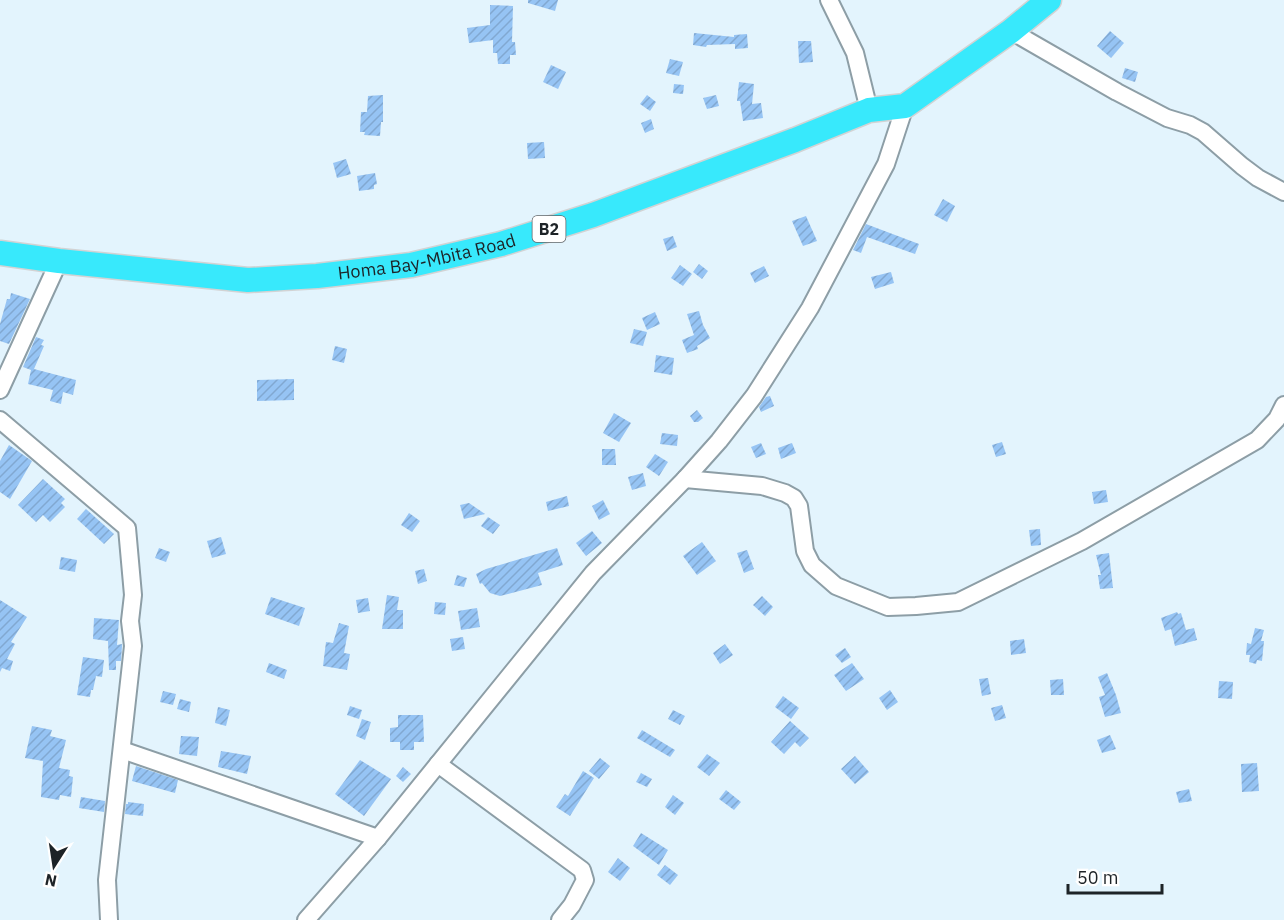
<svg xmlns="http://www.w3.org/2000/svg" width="1284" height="920" font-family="'IBM Plex Sans',sans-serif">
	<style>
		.building { fill: url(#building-hatch) }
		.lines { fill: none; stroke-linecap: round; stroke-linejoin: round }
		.minor-casing { stroke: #8d9ea6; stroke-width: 20 }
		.highway-casing { stroke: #d2d3d4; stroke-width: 27 }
		.minor { stroke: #fff; stroke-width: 16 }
		.highway { stroke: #38e9fc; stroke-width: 24 }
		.labels { text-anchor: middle; stroke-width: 4.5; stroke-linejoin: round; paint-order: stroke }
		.shield { fill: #fff; stroke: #616568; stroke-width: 1.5 }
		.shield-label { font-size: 16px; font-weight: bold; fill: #1d2327 }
		.street-label { font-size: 18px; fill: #1d2327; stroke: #fff }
	</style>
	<defs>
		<pattern id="building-hatch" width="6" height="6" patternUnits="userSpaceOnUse" patternTransform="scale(1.5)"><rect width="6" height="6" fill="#96c4f4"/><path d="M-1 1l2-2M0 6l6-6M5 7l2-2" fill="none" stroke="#81a8d1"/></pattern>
	</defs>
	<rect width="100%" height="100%" fill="#e3f4fd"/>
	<g class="building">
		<path d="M528 0H558L555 11 528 3Z"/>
		<path d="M490 5 513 6 512 42H515L516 55H510V64H498L497 53H493V40L469 43 467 28 490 25Z"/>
		<path d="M1110 31 1124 43 1111 58 1097 46Z"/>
		<path d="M694 33 734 37V35L747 34 748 48 735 49V44L707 45 706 47 693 45Z"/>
		<path d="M798 41H811L813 62 799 63Z"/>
		<path d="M670 59 683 62 679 76 666 73Z"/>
		<path d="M551 65 566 72 558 89 543 82Z"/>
		<path d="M1125 68 1138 72 1135 82 1122 78Z"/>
		<path d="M739 82 754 84 752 104 761 103 763 118 743 121 740 101H737Z"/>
		<path d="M674 84 684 85 683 94 673 93Z"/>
		<path d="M383 95V122H381L380 136 364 135 365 132H360L361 112H367L368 96Z"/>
		<path d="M647 95 656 102 650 111 640 104Z"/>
		<path d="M716 95 719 106 707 109 703 98Z"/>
		<path d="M651 119 654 129 645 133 641 123Z"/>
		<path d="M544 142 545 158 528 159 527 143Z"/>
		<path d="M346 159 351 174 337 178 333 163Z"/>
		<path d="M375 173 377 184 374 185V189L359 191 357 176Z"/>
		<path d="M943 199 955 206 947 222 934 215Z"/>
		<path d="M806 216 817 241 803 246 792 221Z"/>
		<path d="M866 224 919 244 915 254 867 237 861 253 853 250Z"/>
		<path d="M673 236 677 247 667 251 663 239Z"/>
		<path d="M699 264 708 271 702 279 693 272Z"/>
		<path d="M680 265 692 274 683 286 671 278Z"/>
		<path d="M764 266 769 276 755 283 750 273Z"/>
		<path d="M891 272 894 283 875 289 871 277Z"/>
		<path d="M11 293 30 299 9 344 0 341V324L7 299H10Z"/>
		<path d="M699 311 703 325 710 338 697 346 698 349 687 353 682 340 694 335 687 314Z"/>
		<path d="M655 312 660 324 647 330 642 318Z"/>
		<path d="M634 329 647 332 643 346 630 343Z"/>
		<path d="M36 337 44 340 41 345 44 346 34 369 76 380 73 395 63 392 61 404 50 401 53 390 28 384 31 370 23 367Z"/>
		<path d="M335 346 347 349 344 363 332 360Z"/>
		<path d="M656 355 674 358 672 375 654 372Z"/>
		<path d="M294 379V400L257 401V380Z"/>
		<path d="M770 396 774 406 761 412 759 407 766 397Z"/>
		<path d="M697 410 703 418 698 422H694L690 416Z"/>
		<path d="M614 413 631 423 619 442 603 433Z"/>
		<path d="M662 433 678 435 677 446 660 444Z"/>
		<path d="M1002 442 1006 454 996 457 992 445Z"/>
		<path d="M761 443 766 454 756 458 751 447Z"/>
		<path d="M792 443 796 453 781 459 778 448Z"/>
		<path d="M9 445 32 461 10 499 0 492V461Z"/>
		<path d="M602 449H615L616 465H602Z"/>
		<path d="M655 454 668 462 659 476 646 467Z"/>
		<path d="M643 473 646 486 632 490 628 477Z"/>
		<path d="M43 479 65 499 61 503 65 507 50 522 43 515 36 522 18 505Z"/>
		<path d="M1106 490 1108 502 1094 504 1092 492Z"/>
		<path d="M567 496 569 506 548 511 546 502Z"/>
		<path d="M603 500 610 514 599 520 592 506Z"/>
		<path d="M469 503 485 514 464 519 460 505Z"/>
		<path d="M86 509 114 534 104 544 77 519Z"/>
		<path d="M409 513 420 521 412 532 401 525Z"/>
		<path d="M488 517 500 525 493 534 481 526Z"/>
		<path d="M1040 529 1041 545 1031 546 1029 530Z"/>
		<path d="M592 531 602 543 586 556 576 543Z"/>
		<path d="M221 537 226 554 212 558 207 541Z"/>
		<path d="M702 542 716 561 697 575 683 556Z"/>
		<path d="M159 548 170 552 166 562 155 558Z"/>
		<path d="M557 548 563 565 538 573 542 585 500 596 490 593 482 583 480 584 476 574 486 569Z"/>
		<path d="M747 550 754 569 744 573 737 553Z"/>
		<path d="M1109 553 1113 588 1100 589 1098 575H1101L1096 555Z"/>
		<path d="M61 557 77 560 75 572 59 569Z"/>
		<path d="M424 569 427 581 418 584 415 571Z"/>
		<path d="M457 575 467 578 464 587 454 585Z"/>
		<path d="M387 595 399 597 397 610H403V629H382Z"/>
		<path d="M762 596 773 607 765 616 753 605Z"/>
		<path d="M271 597 305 608 299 626 265 614Z"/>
		<path d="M368 598 370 611 358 613 356 600Z"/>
		<path d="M0 600 27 617 11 642 15 644 7 659 13 661 10 671 2 668 0 672Z"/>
		<path d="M435 602 446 603 445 615 434 614Z"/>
		<path d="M477 608 480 627 461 630 458 611Z"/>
		<path d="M1177 612 1178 614 1181 613 1186 630 1194 628 1197 640 1175 646 1171 629 1165 631 1161 618Z"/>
		<path d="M94 618 119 620 117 645 122 644V646L121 661H116V670H109L108 641 93 639Z"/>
		<path d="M339 623 349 626 344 653 350 654 347 670 323 666 326 642 333 643Z"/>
		<path d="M1255 628 1264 630 1261 641H1264L1262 661 1257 660 1256 664 1249 662 1250 655H1246L1247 643 1251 644Z"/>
		<path d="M463 637 465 649 452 651 450 639Z"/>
		<path d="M1024 639 1026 653 1011 655 1010 641Z"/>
		<path d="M725 644 733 655 720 664 713 653Z"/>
		<path d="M845 648 851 657 842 663 835 655Z"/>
		<path d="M83 657 104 660 102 677 96 676 93 690H91L90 697 77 695Z"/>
		<path d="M269 663 287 670 284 679 266 672Z"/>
		<path d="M852 663 864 679 846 691 834 675Z"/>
		<path d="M1107 673 1116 695 1121 713 1105 717 1099 697 1105 695 1098 677Z"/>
		<path d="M988 678 991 694 982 696 979 679Z"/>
		<path d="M1063 679 1064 695H1051L1050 680Z"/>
		<path d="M1219 681 1233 682 1232 699 1218 698Z"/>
		<path d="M890 690 898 702 887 710 879 698Z"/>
		<path d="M163 691 176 694 173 705 160 702Z"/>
		<path d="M783 696 799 708 791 719 775 707Z"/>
		<path d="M180 699 191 702 189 712 177 709Z"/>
		<path d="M1002 705 1006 718 995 721 991 708Z"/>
		<path d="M350 706 362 710 359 719 347 715Z"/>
		<path d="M218 707 230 710 226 726 215 723Z"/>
		<path d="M673 710 685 716 680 725 668 719Z"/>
		<path d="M398 715H423L424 742H414V750H400V742H390V728L398 727Z"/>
		<path d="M362 719 371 722 365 740 356 736Z"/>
		<path d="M790 721 809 738 800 747 795 742 784 754 771 742Z"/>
		<path d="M32 726 52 730 50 736 66 740 59 768 70 770 69 776 73 777 71 797 60 795 59 800 41 797 43 761 25 758Z"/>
		<path d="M642 730 675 750 670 757 637 738Z"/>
		<path d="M1110 735 1116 749 1102 753 1097 740Z"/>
		<path d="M181 736 199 737 197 756 179 754Z"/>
		<path d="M221 751 251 756 247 774 218 767Z"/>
		<path d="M707 754 720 763 709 776 697 767Z"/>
		<path d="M855 756 869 772 855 784 841 769Z"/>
		<path d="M600 758 610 766 599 779 589 771Z"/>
		<path d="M360 760 391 779 364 816 335 794Z"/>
		<path d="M1257 763 1259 791 1242 792 1241 764Z"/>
		<path d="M136 766 178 780 175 793 132 781Z"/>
		<path d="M403 767 411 774 403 782 396 776Z"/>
		<path d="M583 771 594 778 570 816 556 807 565 794 568 796Z"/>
		<path d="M641 773 652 779 647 787 636 782Z"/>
		<path d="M1189 789 1192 801 1179 803 1176 792Z"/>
		<path d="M726 790 741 802 734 810 719 799Z"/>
		<path d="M673 795 684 803 675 815 665 807Z"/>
		<path d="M81 797 105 801 104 812 79 808Z"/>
		<path d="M128 802 144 804 143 816 125 814 126 804H128Z"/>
		<path d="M641 833 668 850 659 865 633 846Z"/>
		<path d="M618 858 630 868 620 881 608 872Z"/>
		<path d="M665 865 678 875 670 885 657 875Z"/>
	</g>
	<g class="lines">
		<defs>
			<g id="minor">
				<path d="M829 0 855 53 869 110"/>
				<path d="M1011 31 1117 92 1167 118 1190 125 1203 132 1242 166 1258 178 1284 192"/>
				<path d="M0 390 59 261"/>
				<path d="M0 420 127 528 133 595 130 621 133 646 107 880 109 920"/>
				<path d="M685 479 762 486 785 493 794 498 799 506 805 551 812 565 836 586 888 607 916 606 958 602 1082 541 1257 440 1277 419 1284 405"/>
				<path d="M122 750 378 838"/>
				<path d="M438 764 582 870 585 880 572 905 560 920"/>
				<path d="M306 920 378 838 593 573 685 479 719 441 754 396 810 308 886 164 905 106"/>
			</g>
			<g id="highway">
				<path id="s1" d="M0 253 59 261 248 280 317 276 411 265 501 244 593 215 795 140 869 110 905 106 1011 31 1049 0"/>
			</g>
		</defs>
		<use href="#minor" class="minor-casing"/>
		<use href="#highway" class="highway-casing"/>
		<use href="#minor" class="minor"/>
		<use href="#highway" class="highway"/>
	</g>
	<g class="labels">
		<rect class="shield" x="532.5" y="216" width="33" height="26" rx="4.5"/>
		<g class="shield-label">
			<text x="549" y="235">B2</text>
		</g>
		<g class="street-label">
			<text dy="6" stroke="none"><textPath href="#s1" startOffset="430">Homa Bay-Mbita Road</textPath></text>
		</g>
	</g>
	<g transform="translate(54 866) rotate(192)" stroke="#ffffff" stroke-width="4.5" paint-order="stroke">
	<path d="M0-4.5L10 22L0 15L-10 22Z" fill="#1d2327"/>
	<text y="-9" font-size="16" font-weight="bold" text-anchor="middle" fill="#1d2327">N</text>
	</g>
	<path d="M1068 884v9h94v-9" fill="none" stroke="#1d2327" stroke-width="3"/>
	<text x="1077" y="884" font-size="18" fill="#1d2327" stroke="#ffffff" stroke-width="4.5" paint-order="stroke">50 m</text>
</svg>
